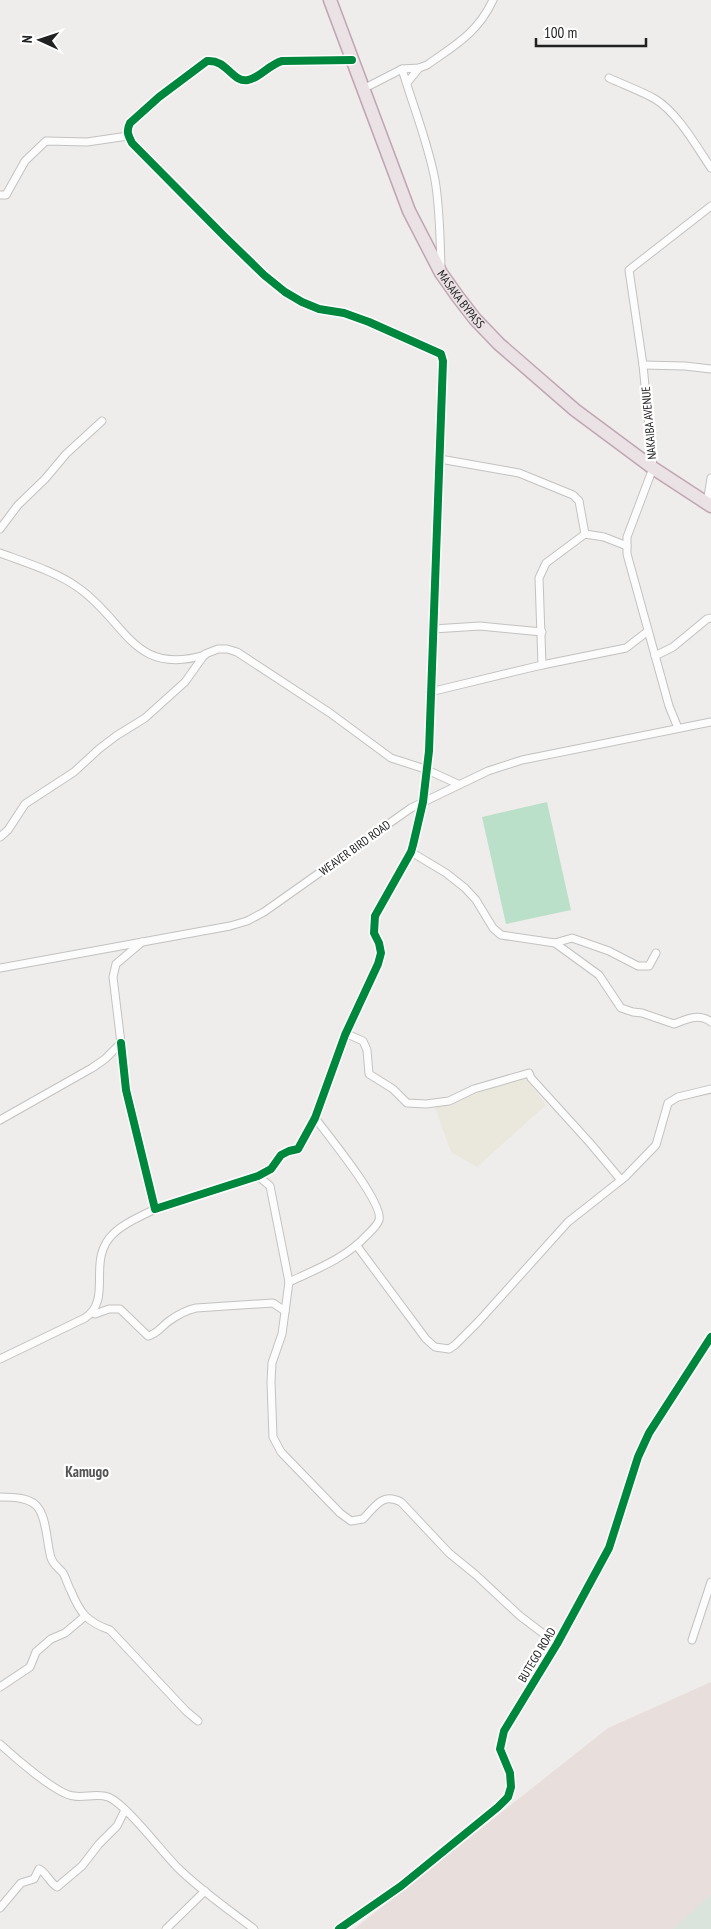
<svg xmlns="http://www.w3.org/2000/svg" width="711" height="1929" font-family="'PT Sans Narrow',sans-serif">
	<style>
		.military { fill: #e8dedc }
		.farmland { fill: #eae7dc }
		.wetland { fill: #dae4dc }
		.pitch { fill: #bbe0c9 }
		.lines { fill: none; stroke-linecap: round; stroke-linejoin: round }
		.street-casing { stroke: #c2c2c1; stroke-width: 9 }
		.highway-casing { stroke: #c1a5b3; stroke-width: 15 }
		.street { stroke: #fdfcfc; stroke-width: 7 }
		.highway { stroke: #eae2e4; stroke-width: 12 }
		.cycleway-casing { stroke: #fff; stroke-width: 11 }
		.cycleway { stroke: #00873e; stroke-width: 8 }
		.labels { text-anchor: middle; stroke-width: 4.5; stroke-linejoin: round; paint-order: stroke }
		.street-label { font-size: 12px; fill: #212121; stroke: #fff }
		.quarter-label { font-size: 15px; font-weight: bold; fill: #545454; stroke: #fff }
	</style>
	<rect width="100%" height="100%" fill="#efedeb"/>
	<path class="military" d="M711 1682V1894L674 1929H354L608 1728Z"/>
	<path class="farmland" d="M521 1078H526L546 1105 477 1167 451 1152 435 1108Z"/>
	<path class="wetland" d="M711 1894V1929H673Z"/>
	<path class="pitch" d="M547 802 571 910 506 924 482 817Z"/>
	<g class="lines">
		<defs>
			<g id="street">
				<path d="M402 69C413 106 428 142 435 180 440 209 440 238 441 268"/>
				<path d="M609 78C624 85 641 91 655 99 677 112 697 147 711 168"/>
				<path d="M407 83 419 68"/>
				<path d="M363 89 402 69 419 68 427 65C455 45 477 34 493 0"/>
				<path d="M0 195H6L25 161 46 141 87 142 128 136"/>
				<path d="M643 365 685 366 711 369"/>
				<path d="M440 459 519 473 573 495 579 501 585 534"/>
				<path d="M707 503 711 478"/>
				<path d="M0 529 18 505 45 479 66 454 102 421"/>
				<path d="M0 553C27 563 57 572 80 589 127 623 133 676 205 655"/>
				<path d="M433 629 480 626 542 632"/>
				<path d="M655 656 673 647 707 619 711 618"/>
				<path d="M542 665 539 578 546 563 585 534 604 537 627 546"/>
				<path d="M430 692 542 665 626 648 648 631"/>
				<path d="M678 728 669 706 627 554V537L653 468 643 365 629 270 711 206"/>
				<path d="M0 837 8 830 25 804 74 772 99 749 116 736 145 718 185 682 205 654 218 649H227L237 652 330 713 391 758 425 769 458 784"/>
				<path d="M411 852 446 873 465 888 476 900 493 928 501 935 555 943 572 938 609 951 638 966H649L656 953"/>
				<path d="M555 943 599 975 621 1008 633 1012 642 1013 674 1024C687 1019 699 1013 711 1022"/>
				<path d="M0 968 230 926 247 921 264 912 411 808 488 771 522 760 711 722"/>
				<path d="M345 1033 363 1041 367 1050 369 1074 393 1089 407 1103 426 1104 449 1101 474 1089 529 1073 531 1078 590 1143 621 1180"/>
				<path d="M121 1043 126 1090 155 1209 258 1176 271 1169 281 1155 289 1151 298 1149 315 1118 345 1035 378 964 381 953 379 943 374 933 375 916 411 852 413 845 423 802 429 751 443 361 441 354 369 322 344 313 319 309 302 302 285 292 264 275 224 236 132 143C128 135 126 131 130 123L159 97 207 61C227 59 232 83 248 80 258 79 270 64 282 61L352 60"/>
				<path d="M0 1120 92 1068 105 1059 121 1043 113 977 116 964 142 942"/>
				<path d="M258 1176 270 1186 289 1282 282 1334 272 1363 271 1382 273 1437 281 1452 340 1513 351 1521 363 1519C375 1507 382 1492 401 1502L449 1553 476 1575 520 1616 557 1644"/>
				<path d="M357 1246 426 1339 435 1347 449 1349 455 1345 478 1322 568 1222 625 1177 656 1145 668 1103 678 1097 711 1089"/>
				<path d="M289 1282C317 1269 346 1258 367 1235 371 1231 377 1226 379 1220 384 1203 327 1134 315 1118"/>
				<path d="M93 1312 95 1314 109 1309H120L148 1336C157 1334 162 1326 169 1321 176 1316 187 1310 196 1308L273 1303 285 1311"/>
				<path d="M0 1359 85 1318C114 1298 85 1260 114 1233 125 1222 142 1216 155 1209"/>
				<path d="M0 1497C12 1497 32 1497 39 1509 47 1521 47 1545 51 1558 54 1566 59 1568 63 1573 66 1578 68 1586 71 1591 80 1613 87 1622 110 1630L186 1711 198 1721"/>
				<path d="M692 1640 711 1582"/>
				<path d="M0 1687 30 1667 36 1652 51 1639 65 1633 84 1617"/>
				<path d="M0 1744C13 1756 57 1795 74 1796 84 1798 97 1793 108 1797 125 1803 162 1852 177 1867 200 1890 228 1909 254 1929"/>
				<path d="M0 1908 21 1883 34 1879 39 1869C47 1873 49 1882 57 1887L82 1866 99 1844 117 1826 125 1810"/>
				<path d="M166 1929 205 1891"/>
				<path d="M339 1929 401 1886 498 1807 508 1797 511 1787 510 1773 500 1749 504 1731 557 1644 609 1548 638 1457 649 1433 711 1337"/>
			</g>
			<g id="highway">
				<path id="s1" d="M330 0 409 211 441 273 458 297 475 319 499 344 575 410 653 468 711 506"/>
			</g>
		</defs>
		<use href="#street" class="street-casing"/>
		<use href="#highway" class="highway-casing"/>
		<use href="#street" class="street"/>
		<use href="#highway" class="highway"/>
		<defs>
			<g id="cycleway">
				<path d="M121 1043 126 1090 155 1209 258 1176 271 1169 281 1155 289 1151 298 1149 315 1118 345 1035 378 964 381 953 379 943 374 933 375 916 411 852 413 845 423 802 429 751 443 361 441 354 369 322 344 313 319 309 302 302 285 292 264 275 224 236 132 143C128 135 126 131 130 123L159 97 207 61C227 59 232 83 248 80 258 79 270 64 282 61L352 60"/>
				<path d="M339 1929 401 1886 498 1807 508 1797 511 1787 510 1773 500 1749 504 1731 557 1644 609 1548 638 1457 649 1433 711 1337"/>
			</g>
		</defs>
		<use href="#cycleway" class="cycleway-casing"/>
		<use href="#cycleway" class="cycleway"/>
	</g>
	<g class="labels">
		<g class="street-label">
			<text dy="4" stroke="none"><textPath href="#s1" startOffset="328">MASAKA BYPASS</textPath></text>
			<text transform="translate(649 423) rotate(-95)" y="4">NAKAIBA AVENUE</text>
			<text transform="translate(355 848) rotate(-36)" y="4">WEAVER BIRD ROAD</text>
			<text transform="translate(537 1655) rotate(-59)" y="4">BUTEGO ROAD</text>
		</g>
		<g class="quarter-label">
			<text x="87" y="1477">Kamugo</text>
		</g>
	</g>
	<g transform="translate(40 40) rotate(273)" stroke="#ffffff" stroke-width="4" paint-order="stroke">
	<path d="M0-4L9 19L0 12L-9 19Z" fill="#212121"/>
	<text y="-8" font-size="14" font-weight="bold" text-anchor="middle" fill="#212121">N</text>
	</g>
	<path d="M536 38v8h110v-8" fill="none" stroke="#212121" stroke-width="2.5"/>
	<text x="544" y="38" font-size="15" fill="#212121" stroke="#ffffff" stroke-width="4" paint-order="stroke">100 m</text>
</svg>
